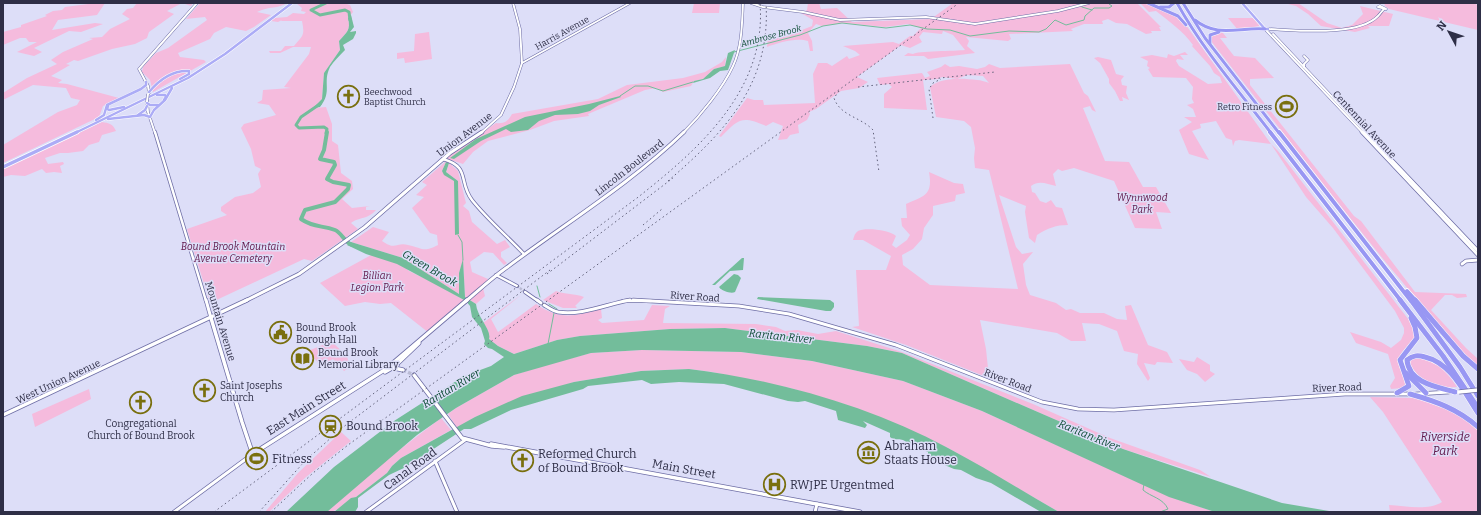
<svg xmlns="http://www.w3.org/2000/svg" width="1481" height="515" font-family="Bitter,serif">
	<style>
		.green { fill: #f5bbdd }
		.water { fill: #73bd9b }
		.lines { fill: none; stroke-linecap: round; stroke-linejoin: round }
		.stream { stroke: #73bd9b; stroke-width: 1 }
		.river-far1 { stroke: #73bd9b; stroke-width: 3 }
		.river { stroke: #73bd9b; stroke-width: 4 }
		.tertiary-tunnel { stroke: #babbd4; stroke-width: 2.5; stroke-dasharray: 2.5 1; stroke-linecap: butt }
		.secondary-tunnel { stroke: #babbd4; stroke-width: 3.5; stroke-dasharray: 3.5 2; stroke-linecap: butt }
		.tertiary-far2-casing { stroke: #6d6da5; stroke-width: 3 }
		.tertiary-far1-casing { stroke: #6d6da5; stroke-width: 4 }
		.tertiary-casing { stroke: #6d6da5; stroke-width: 4.5 }
		.secondary-far2-casing { stroke: #6d6da5; stroke-width: 3 }
		.secondary-far1-casing { stroke: #6d6da5; stroke-width: 4.5 }
		.secondary-casing { stroke: #6d6da5; stroke-width: 5 }
		.trunk-far1-casing { stroke: #fff; stroke-width: 3.5 }
		.trunk-casing { stroke: #fff; stroke-width: 5 }
		.motorway-far2-casing { stroke: #fff; stroke-width: 4 }
		.motorway-far1-casing { stroke: #fff; stroke-width: 5.5 }
		.motorway-casing { stroke: #fff; stroke-width: 6 }
		.tertiary-far2 { stroke: #fff; stroke-width: 2 }
		.tertiary-far1 { stroke: #fff; stroke-width: 2.5 }
		.tertiary { stroke: #fff; stroke-width: 3 }
		.secondary-far2 { stroke: #fff; stroke-width: 2 }
		.secondary-far1 { stroke: #fff; stroke-width: 3 }
		.secondary { stroke: #fff; stroke-width: 3.5 }
		.trunk-far1 { stroke: #acacf6; stroke-width: 2.5 }
		.trunk { stroke: #acacf6; stroke-width: 3.5 }
		.motorway-far2 { stroke: #9897f3; stroke-width: 3 }
		.motorway-far1 { stroke: #9897f3; stroke-width: 4 }
		.motorway { stroke: #9897f3; stroke-width: 5 }
		.rail { stroke: #61617a; stroke-width: 1; stroke-dasharray: 1.5 3; stroke-linecap: butt }
		.tertiary-bridge-casing { stroke: #6d6da5; stroke-width: 3; stroke-linecap: butt }
		.secondary-bridge-casing { stroke: #6d6da5; stroke-width: 5; stroke-linecap: butt }
		.tertiary-bridge { stroke: #fff; stroke-width: 2 }
		.secondary-bridge { stroke: #fff; stroke-width: 3.5 }
		.labels { text-anchor: middle; stroke-width: 3; stroke-linejoin: round; paint-order: stroke }
		.far-street-label { font-size: 9px; fill: #2e2e46; stroke: #dddef8 }
		.far-water-label { font-size: 9px; font-style: italic; fill: #0b4933; stroke: #dddef8 }
		.far-poi-label { font-size: 9px; fill: #2e2e46; stroke: #dddef8; text-anchor: start }
		.street-label { font-size: 10px; fill: #2e2e46; stroke: #dddef8 }
		.park-label { font-size: 10px; font-style: italic; fill: #61174a; stroke: #dddef8 }
		.poi-label { font-size: 10px; fill: #2e2e46; stroke: #dddef8; text-anchor: start }
		.water-label { font-size: 11px; font-style: italic; fill: #0b4933; stroke: #dddef8 }
		.near-street-label { font-size: 12px; fill: #2e2e46; stroke: #dddef8 }
		.near-poi-label { font-size: 12px; fill: #2e2e46; stroke: #dddef8; text-anchor: start }
		.near-park-label { font-size: 12px; font-style: italic; fill: #61174a; stroke: #dddef8 }
	</style>
	<rect width="100%" height="100%" fill="#dddef8"/>
	<g class="green">
		<path d="M96 3H105L97 15 58 20 52 30 95 23 103 24 81 32 69 31 34 48 42 52 34 56 17 52 37 42H29L26 38H20L3 45V32L21 27V25L47 16 45 15 53 11 62 10 65 7Z"/>
		<path d="M137 3H193L191 6 182 3 167 11 174 14 149 32 147 38 135 44 112 49 78 61 74 60 66 64 70 65 51 76 62 80 58 83 67 84 119 98 103 106 99 117 3 163V145L58 112 77 105 80 100 71 98 66 88 33 85 3 100V93L27 78 57 64 51 60 63 52 93 39 89 38 102 37 110 29 130 19 122 14 127 9 133 8Z"/>
		<path d="M200 3H287C279 9 268 6 257 12L271 15 254 27 246 31 226 27 214 33 210 39 178 53 180 57 204 60 206 62 153 92 150 80 142 72 143 67 156 53 168 48 207 20 205 17 186 19Z"/>
		<path d="M296 3H344L350 5 353 12 348 18C351 30 347 32 339 41L340 50 324 73 322 99 314 108 326 107 332 124V141L338 145 341 173 352 181 353 189 342 199 352 208 370 206 366 207V210H376C367 220 361 216 351 223L358 229 312 261 304 259 210 303 187 229 227 215 221 211V207L235 197 253 193 261 187 258 174 261 169 255 166 251 149 241 128 244 124 276 115 269 105 257 103 262 100 263 90 291 88 284 87 309 54 311 47H293L280 53H270L269 51H281L285 46H294C303 35 305 36 302 21H281L282 20 278 22 271 21 275 18 287 17 293 13 304 14 306 12 301 11 302 8Z"/>
		<path d="M694 3H720L719 13H692Z"/>
		<path d="M808 3H819L821 9 837 8 852 22 931 19 953 3H1105C1111 6 1129 3 1137 3L1161 27H1159L1161 31H1151L1152 33 1146 34 1127 24 1116 23 1108 19 1102 21 1103 24H1084L1071 29 1073 31 1009 34 1011 39 1008 41 966 37 969 41 967 46 975 53 928 59 924 56H904L908 53 913 54C917 51 956 51 965 50L953 35 943 31 942 34 923 32 919 37 922 42 910 48 901 45 857 77 868 82 859 88 841 91 816 109 809 112 810 114 807 120 798 125 799 133 790 135 787 139 778 140 783 126 773 122 766 126C742 115 738 119 721 137L719 136 747 98 754 100H763L764 105 815 103 813 74 818 63H827L832 66 847 56 849 59 860 55 855 51 843 46 893 42 899 44 910 36H913L921 28 908 24 885 27 843 23 822 26 816 24 808 33 812 41 813 51H810L808 41C796 37 777 43 767 47L768 36 770 35V39L790 36 791 31 797 32 812 26 813 20 801 13 807 10Z"/>
		<path d="M1140 3C1153 3 1173 12 1183 21L1271 144 1239 140 1235 141 1233 146 1232 140 1226 138 1216 121 1200 124 1201 128 1192 131 1209 160 1189 154 1179 130 1192 122 1184 117H1196L1193 109 1187 105 1194 103 1192 99 1193 87 1186 78 1153 77 1148 69 1150 68 1147 66 1148 61 1140 57 1152 55 1167 58 1168 54 1174 56 1185 52 1188 55H1180L1184 60 1177 59 1176 61 1179 66 1208 84 1222 83 1220 77 1214 73 1210 66 1192 46 1193 45C1183 31 1170 22 1156 11L1149 12Z"/>
		<path d="M1284 3H1298L1327 23 1342 28 1352 25 1363 14 1360 6 1393 14 1389 26H1368L1370 28 1355 32 1321 26 1308 14 1296 6Z"/>
		<path d="M1384 3 1476 4 1478 7V30L1389 9 1385 6Z"/>
		<path d="M1228 18H1253L1260 26 1238 30Z"/>
		<path d="M429 32 432 59 405 63 404 58 397 59V53L414 51 415 34Z"/>
		<path d="M1219 32 1223 33 1227 38H1220L1234 56 1255 58 1274 78 1250 79V85L1354 216 1361 221 1415 292 1466 294 1467 297 1457 298 1452 295H1445L1431 310 1466 348 1478 359V367C1445 336 1417 299 1388 265 1328 191 1270 116 1211 41L1212 36Z"/>
		<path d="M726 57 725 66 714 69 703 79 694 81 691 86 663 92 656 88 645 90 588 114 589 116 554 121 530 130 488 141 473 152 463 164 445 158 496 123C505 124 508 121 512 114L598 99 627 85 683 78 705 72 722 62Z"/>
		<path d="M1098 57 1111 60 1116 74 1124 76 1121 80 1122 85 1127 86 1126 93 1129 100 1122 97 1123 101H1120L1115 91 1109 83V79L1100 63 1094 58Z"/>
		<path d="M945 64 950 67 959 66 977 69 985 67 989 64 1000 68 1070 64 1084 93 1088 96 1096 112 1092 110 1090 106 1083 108 1105 161 1129 162 1143 187H1156L1171 213 1156 212 1162 229 1135 228 1114 181 1074 168 1062 171 1058 169 1053 174 1056 186C1047 184 1039 180 1031 186L1032 192 1035 193 1040 201 1046 203 1051 200 1056 207 1062 208 1068 225C1056 225 1048 228 1037 235L1035 243 1029 238 1025 212 1026 206 999 195 1016 247 1022 254 1033 252 1023 264 1026 285 1030 295 1056 303 1066 310 1071 309 1080 313H1104L1117 319 1127 320 1125 306 1131 305 1148 345 1167 352 1173 363 1157 362 1155 365 1144 363 1150 378 1148 381 1137 364 1138 354 1124 351 1117 331 1099 324 1082 323 1086 341H1071L1057 333 980 320 986 349 989 378 906 345 852 327 859 326 856 270H886L891 256 863 240H853C854 236 855 233 858 231 865 227 890 230 896 236L892 245 896 248 907 240 910 235 902 226 901 218H907L906 204C925 196 933 195 929 172L954 183 963 184 965 193 956 195 955 201 933 206V215L924 228 922 239 913 249 902 255 903 265 930 285 1018 289 989 170 975 168 974 158 975 148 971 127 964 121 936 117 930 87C941 77 963 78 977 80 981 80 986 82 989 83L983 76 967 75 957 79 942 77 938 79 923 80 927 110 884 108V94L892 87 889 84 880 85 877 78 922 73 925 78 930 76 927 72 941 67Z"/>
		<path d="M102 122C109 123 113 124 116 131L102 135 99 142 89 145 83 151 68 153H60L45 158 48 164 63 162 64 164 60 166 62 173 54 172 46 173 42 169 25 176 11 175 3 177V169Z"/>
		<path d="M1271 144 1278 151 1412 324 1415 337C1409 346 1395 354 1399 366 1401 372 1404 377 1405 384L1403 388 1391 389 1390 386 1395 378 1388 354 1356 343 1350 332 1381 342 1391 348 1401 340 1404 333V328L1395 311 1333 228 1306 197Z"/>
		<path d="M445 162H446L442 171 454 181 456 201 458 181 446 172 449 163 458 171 466 203 463 206 469 211 472 222 497 244 505 240 510 247 501 252V257L507 263 504 265 493 253 484 252 470 262 472 272 488 279 483 288 485 296 476 304 465 297 463 261 459 273V294L403 258 351 242 373 227 389 232 382 241C396 251 396 242 408 245 423 248 423 253 438 245L437 235 430 233 412 208 424 197 416 195 427 185 422 182Z"/>
		<path d="M373 254 402 265 409 271 434 283 466 301 429 333 391 303 380 304 365 302 345 306 320 283Z"/>
		<path d="M556 291C566 295 574 293 584 297L575 306 577 307 576 308H563L543 300Z"/>
		<path d="M521 295 491 319 498 332 536 304C561 321 574 316 601 309L602 318 598 320 602 323 644 320 652 305 670 306 665 309 663 323 756 324 776 327 785 331 797 330 818 334 836 331 902 352 1033 404 1110 438 1200 470 1211 477 1123 449 902 353 867 346 725 328 671 329 580 336 557 340 514 354 498 346 489 339 488 330 483 323Z"/>
		<path d="M330 342H332L347 356 348 360 353 365 344 371 333 359 321 366 308 351Z"/>
		<path d="M642 350 741 352 812 361 903 381 982 411 1168 496 1215 512H1059L948 448 880 418 844 404 790 388 712 372 689 369 641 371 574 382 475 417 457 428 448 414 456 408 514 375 545 365 591 353Z"/>
		<path d="M1197 357 1210 365V371L1215 374 1205 382 1197 374 1187 370 1179 359 1194 362Z"/>
		<path d="M1416 358C1436 357 1447 372 1457 387 1439 389 1417 381 1410 363L1411 360Z"/>
		<path d="M89 389 91 399 35 427 32 414Z"/>
		<path d="M1370 397 1416 398 1452 409 1477 429 1478 512H1390L1389 505C1405 506 1428 511 1442 502L1383 412Z"/>
		<path d="M441 418 451 430 401 458 392 466 387 473 356 497C344 500 341 512 327 512L385 461Z"/>
		<path d="M341 432 351 441 306 477 269 512H265L298 473Z"/>
	</g>
	<g class="water">
		<path d="M351 15 354 27 350 32 356 31V33L353 39 343 45 345 50C340 55 334 61 330 67 322 83 333 91 320 107L313 108 322 99 324 73 340 50 339 41C347 32 351 30 348 18Z"/>
		<path d="M735 50 728 70 720 71 710 78 693 83 694 81 703 79 714 69 725 66 728 53Z"/>
		<path d="M620 96 621 97 599 105 590 111 578 114 555 115 539 121 528 130 511 132 506 129 481 141 454 159 450 158 476 139 525 117 589 104Z"/>
		<path d="M446 162 449 163 446 172 458 181 459 234 455 235 454 181 444 175 442 171Z"/>
		<path d="M351 242 403 258 459 294V273L463 259 465 297 476 304C477 317 492 330 489 339L498 346 514 354 557 340 580 336 670 329 725 328 867 346 902 353 1123 449 1282 503 1335 512H1215L1169 497 982 411 903 381 812 361 741 352 642 350 591 353 514 375 456 408 417 435 327 512H286L334 467 394 421 464 376 491 366 504 357 492 349 488 348 484 344 485 341 481 328 472 317 470 306 466 301 397 264 366 254 347 245Z"/>
		<path d="M742 258H744L743 270 730 271 715 285H712Z"/>
		<path d="M734 274 738 275 741 278 735 292C731 294 722 291 719 287Z"/>
		<path d="M758 297 830 300 834 303V307L831 311H826L757 299Z"/>
		<path d="M689 369C778 380 869 406 948 448 986 468 1022 491 1059 512H1041L991 483 976 478 961 470 954 469 940 463 941 462 933 460 928 456V452C919 449 911 444 903 440 898 438 895 441 890 437V433L863 421 867 425 865 428 838 420 836 411 805 401 798 402 788 401 724 384 679 382 651 384 642 380 588 386 583 389 511 410 471 429H464L406 467 389 475 358 498V507L355 512H334L351 498 356 497 387 473 392 466 401 458 475 417 522 396 574 382 641 371Z"/>
	</g>
	<g class="lines">
		<g class="stream">
			<path d="M1082 7 1092 10"/>
			<path d="M734 52 800 35 823 26 842 23 886 28 910 25 927 29 950 30 970 36 1009 31 1039 32 1046 29 1055 20 1066 25 1084 20 1085 16 1094 8H1109L1112 6 1109 4 1111 3"/>
			<path d="M620 96 635 86H648L663 91 693 82"/>
			<path d="M458 235 462 242 463 260"/>
			<path d="M537 286 540 297"/>
			<path d="M549 304 557 309"/>
			<path d="M548 344 554 313"/>
			<path d="M1144 484 1143 490C1151 497 1163 498 1168 509L1160 512"/>
		</g>
		<g class="river-far1">
			<path d="M326 3 311 10 320 15 345 10 349 12 350 20"/>
			<path d="M320 104 301 117 296 125 299 128 324 127 327 129 326 133"/>
		</g>
		<path class="river" d="M327 132 324 150 320 159 334 162 335 165 327 179 333 182 349 185 348 189 335 202 305 210 301 219C314 228 322 225 335 230 342 233 344 242 352 245"/>
		<path class="tertiary-tunnel" d="M517 286 525 292"/>
		<path class="secondary-tunnel" d="M403 370 414 375"/>
		<defs>
			<g id="tertiary-far2">
				<path d="M1380 6 1386 9 1378 7Z"/>
				<path d="M1268 29C1295 30 1358 37 1378 16 1380 14 1382 11 1384 9"/>
				<path d="M522 63 630 3"/>
				<path d="M149 93 148 86 139 69 197 3"/>
				<path d="M147 101 148 112 155 133"/>
			</g>
			<g id="tertiary-far1">
				<path d="M155 132 206 301"/>
				<path d="M443 159C471 167 458 182 472 200 487 219 507 236 524 254"/>
				<path d="M496 275 517 286"/>
				<path d="M525 292 538 301"/>
				<path d="M623 301H651"/>
			</g>
			<g id="tertiary">
				<path d="M206 300 211 318"/>
				<path d="M537 300 541 303"/>
				<path d="M633 300 739 306 789 314 896 345 1042 402 1078 409 1114 410 1345 394H1411"/>
				<path d="M544 305C549 308 553 311 558 312 581 316 607 304 630 300"/>
				<path d="M1416 394 1449 392"/>
				<path d="M435 461 457 512"/>
				<path d="M174 512 254 453"/>
				<path d="M366 512 465 440"/>
				<path d="M815 512 817 504"/>
			</g>
			<g id="secondary-far2">
				<path d="M751 3 763 7 803 12 840 20 926 17 975 24 1058 11 1089 3"/>
				<path d="M1265 29 1363 133"/>
				<path d="M1273 34 1366 133"/>
				<path d="M1304 56 1308 60 1304 64V67"/>
				<path d="M481 133 501 115 514 87 522 63 520 29 513 3"/>
				<path d="M683 133C700 116 723 88 733 66 742 47 742 24 743 3"/>
			</g>
			<g id="secondary-far1">
				<path d="M1362 132 1478 255"/>
				<path d="M1365 132 1478 251"/>
				<path d="M1462 264 1466 261 1478 260"/>
				<path d="M245 301 299 274 365 227 450 153 482 132"/>
				<path d="M466 301C479 290 492 278 506 268 566 223 630 184 684 132"/>
			</g>
			<g id="secondary">
				<path d="M211 318 242 422 251 449 254 453 386 369 467 300"/>
				<path d="M397 364 419 343"/>
				<path d="M394 368 403 370"/>
				<path d="M385 372 397 365"/>
				<path d="M414 375 462 438 492 446 504 447"/>
				<path d="M3 415 247 300"/>
				<path d="M491 444 860 512"/>
			</g>
			<g id="trunk-far1">
				<path d="M1242 3 1265 29H1268"/>
				<path d="M149 92C159 80 172 70 189 71V74L180 79"/>
				<path d="M157 95H165L166 97 164 100"/>
				<path d="M147 103 150 105H158"/>
				<path d="M108 106 107 109 109 110 124 107"/>
				<path d="M138 115 145 110 147 106"/>
				<path d="M108 119 144 115 150 117 154 110 165 100 172 88"/>
				<path d="M96 120 104 115 107 105 141 89 146 85V82"/>
				<path d="M75 133 188 78 225 54 292 3"/>
			</g>
			<path id="trunk" d="M3 167 77 132"/>
			<g id="motorway-far2">
				<path d="M1148 3 1178 16 1186 25"/>
				<path d="M1177 3C1203 50 1238 90 1271 133"/>
				<path d="M1183 3 1205 38 1279 133"/>
				<path d="M1160 7H1169L1174 3"/>
				<path d="M1195 20C1217 38 1239 27 1265 29"/>
				<path d="M1210 43V35L1219 32"/>
			</g>
			<g id="motorway-far1">
				<path d="M1270 132 1401 301"/>
				<path d="M1279 132 1411 301"/>
				<path d="M1407 291 1416 301"/>
			</g>
			<g id="motorway">
				<path d="M1400 300 1443 356 1478 408"/>
				<path d="M1411 300 1460 367 1478 396"/>
				<path d="M1415 300 1463 356 1478 369"/>
				<path d="M1406 373 1426 393"/>
				<path d="M1455 392C1437 387 1409 383 1407 360 1413 355 1418 355 1425 357 1451 363 1464 392 1478 413"/>
				<path d="M1397 393 1409 386 1400 360 1417 338 1415 327 1411 318"/>
				<path d="M1410 394C1435 401 1458 409 1478 427"/>
			</g>
		</defs>
		<use href="#tertiary-far2" class="tertiary-far2-casing"/>
		<use href="#tertiary-far1" class="tertiary-far1-casing"/>
		<use href="#tertiary" class="tertiary-casing"/>
		<use href="#secondary-far2" class="secondary-far2-casing"/>
		<use href="#secondary-far1" class="secondary-far1-casing"/>
		<use href="#secondary" class="secondary-casing"/>
		<use href="#trunk-far1" class="trunk-far1-casing"/>
		<use href="#trunk" class="trunk-casing"/>
		<use href="#motorway-far2" class="motorway-far2-casing"/>
		<use href="#motorway-far1" class="motorway-far1-casing"/>
		<use href="#motorway" class="motorway-casing"/>
		<use href="#tertiary-far2" class="tertiary-far2"/>
		<use href="#tertiary-far1" class="tertiary-far1"/>
		<use href="#tertiary" class="tertiary"/>
		<use href="#secondary-far2" class="secondary-far2"/>
		<use href="#secondary-far1" class="secondary-far1"/>
		<use href="#secondary" class="secondary"/>
		<use href="#trunk-far1" class="trunk-far1"/>
		<use href="#trunk" class="trunk"/>
		<use href="#motorway-far2" class="motorway-far2"/>
		<use href="#motorway-far1" class="motorway-far1"/>
		<use href="#motorway" class="motorway"/>
		<g class="rail">
			<path d="M858 87 995 72"/>
			<path d="M839 91 834 98C840 116 861 117 873 130L879 172"/>
			<path d="M933 118 929 89 933 83 941 79"/>
			<path d="M668 181C725 132 771 84 766 3"/>
			<path d="M643 225 662 209"/>
			<path d="M547 274 673 178"/>
			<path d="M214 512 637 198C699 149 767 90 760 3"/>
			<path d="M259 512 305 461 342 428 550 270"/>
			<path d="M271 512 313 473 348 445 959 3"/>
		</g>
		<defs>
			<path id="tertiary-bridge" d="M147 101 148 94"/>
			<path id="secondary-bridge" d="M1459 392 1478 390"/>
		</defs>
		<use href="#tertiary-bridge" class="tertiary-bridge-casing"/>
		<use href="#secondary-bridge" class="secondary-bridge-casing"/>
		<use href="#tertiary-bridge" class="tertiary-bridge"/>
		<use href="#secondary-bridge" class="secondary-bridge"/>
	</g>
	<defs>
		<symbol id="church-ring" viewBox="-11 -11 22 22"><circle r="9.5" fill="#dddef8" stroke="#796f0e" stroke-width="1.5"/><path d="M-1.2-6h2.4v3.5h3.3v2.4h-3.3V6h-2.4V-.1h-3.3v-2.4h3.3Z" fill="#796f0e"/></symbol>
		<symbol id="stadium-ring" viewBox="-11 -11 22 22"><circle r="9.5" fill="#dddef8" stroke="#796f0e" stroke-width="1.5"/><path d="M0-5a6.5 5 0 1 0 0 10a6.5 5 0 1 0 0-10ZM-3.5-1.8h7v3.6h-7Z" fill="#796f0e"/></symbol>
		<symbol id="civic-ring" viewBox="-11 -11 22 22"><circle r="9.5" fill="#dddef8" stroke="#796f0e" stroke-width="1.5"/><path d="M-.6-6.5H3V-4.5H.6V-3L4-1V1h2V6H-6V1h2V-1L-.6-3ZM-1.2 2.5V6h2.4V2.5Z" fill="#796f0e"/></symbol>
		<symbol id="library-ring" viewBox="-11 -11 22 22"><circle r="9.5" fill="#dddef8" stroke="#796f0e" stroke-width="1.5"/><path d="M-6-4Q-3-5.5-.7-3.5V5Q-3 3-6 4ZM6-4Q3-5.5 .7-3.5V5Q3 3 6 4Z" fill="#796f0e"/></symbol>
		<symbol id="station-ring" viewBox="-11 -11 22 22"><circle r="9.5" fill="#dddef8" stroke="#796f0e" stroke-width="1.5"/><path d="M-3-6H3Q5-6 5-4V2Q5 4 3 4L4.5 6H3L1.5 4h-3L-3 6H-4.5L-3 4Q-5 4-5 2V-4Q-5-6-3-6ZM-3.5-4v3h7v-3ZM-3.5 1v1.5H-2V1ZM2 1v1.5H3.5V1Z" fill="#796f0e"/></symbol>
		<symbol id="museum-ring" viewBox="-11 -11 22 22"><circle r="9.5" fill="#dddef8" stroke="#796f0e" stroke-width="1.5"/><path d="M0-6L6-3V-2H-6V-3ZM-5-1h2V3h-2ZM-1-1h2V3h-2ZM3-1h2V3H3ZM-6 4H6V6H-6Z" fill="#796f0e"/></symbol>
		<symbol id="hospital-ring" viewBox="-11 -11 22 22"><circle r="9.5" fill="#dddef8" stroke="#796f0e" stroke-width="1.5"/><path d="M-5-5h3v3.5h4V-5h3V5h-3V1.5h-4V5h-3Z" fill="#796f0e"/></symbol>
	</defs>
	<g fill-rule="evenodd">
		<use href="#church-ring" x="336" y="84" width="25" height="25"/>
		<use href="#stadium-ring" x="1274" y="94" width="25" height="25"/>
		<use href="#civic-ring" x="268" y="320" width="25" height="25"/>
		<use href="#library-ring" x="290" y="346" width="25" height="25"/>
		<use href="#church-ring" x="192" y="378" width="25" height="25"/>
		<use href="#church-ring" x="128" y="390" width="25" height="25"/>
		<use href="#station-ring" x="318" y="414" width="25" height="25"/>
		<use href="#museum-ring" x="856" y="440" width="25" height="25"/>
		<use href="#stadium-ring" x="244" y="446" width="25" height="25"/>
		<use href="#church-ring" x="510" y="448" width="25" height="25"/>
		<use href="#hospital-ring" x="762" y="472" width="25" height="25"/>
	</g>
	<g class="labels">
		<g class="far-street-label">
			<text transform="translate(562 33) rotate(-29)" y="3">Harris Avenue</text>
		</g>
		<g class="far-water-label">
			<text transform="translate(771 36) rotate(-15)" y="3">Ambrose Brook</text>
		</g>
		<g class="far-poi-label">
			<text x="364" y="95">Beechwood<tspan x="364" dy="10">Baptist Church</tspan></text>
			<text x="1272" y="110" text-anchor="end">Retro Fitness</text>
		</g>
		<g class="street-label">
			<text transform="translate(1365 124) rotate(47)" y="4">Centennial Avenue</text>
			<text transform="translate(464 134) rotate(-37)" y="4">Union Avenue</text>
			<text transform="translate(629 167) rotate(-38)" y="4">Lincoln Boulevard</text>
			<text transform="translate(695 296) rotate(4)" y="4">River Road</text>
			<text transform="translate(221 321) rotate(73)" y="4">Mountain Avenue</text>
			<text transform="translate(1008 380) rotate(21)" y="4">River Road</text>
			<text transform="translate(58 381) rotate(-25)" y="4">West Union Avenue</text>
			<text transform="translate(1337 387) rotate(-2)" y="4">River Road</text>
		</g>
		<g class="park-label">
			<text x="1142" y="201">Wynnwood<tspan x="1142" dy="12">Park</tspan></text>
			<text x="233" y="250">Bound Brook Mountain<tspan x="233" dy="12">Avenue Cemetery</tspan></text>
			<text x="377" y="279">Billian<tspan x="377" dy="12">Legion Park</tspan></text>
		</g>
		<g class="poi-label">
			<text x="296" y="331">Bound Brook<tspan x="296" dy="12">Borough Hall</tspan></text>
			<text x="318" y="356">Bound Brook<tspan x="318" dy="12">Memorial Library</tspan></text>
			<text x="220" y="389">Saint Josephs<tspan x="220" dy="12">Church</tspan></text>
			<text x="141" y="427" text-anchor="middle">Congregational<tspan x="141" dy="12">Church of Bound Brook</tspan></text>
		</g>
		<g class="water-label">
			<text transform="translate(430 268) rotate(30)" y="4">Green Brook</text>
			<text transform="translate(781 336) rotate(6)" y="4">Raritan River</text>
			<text transform="translate(451 388) rotate(-31)" y="4">Raritan River</text>
			<text transform="translate(1089 435) rotate(22)" y="4">Raritan River</text>
		</g>
		<g class="near-street-label">
			<text transform="translate(306 408) rotate(-32)" y="4">East Main Street</text>
			<text transform="translate(410 469) rotate(-36)" y="4">Canal Road</text>
			<text transform="translate(684 469) rotate(10)" y="4">Main Street</text>
		</g>
		<g class="near-poi-label">
			<text x="346" y="430">Bound Brook</text>
			<text x="884" y="450">Abraham<tspan x="884" dy="14">Staats House</tspan></text>
			<text x="538" y="458">Reformed Church<tspan x="538" dy="14">of Bound Brook</tspan></text>
			<text x="272" y="463">Fitness</text>
			<text x="790" y="489">RWJPE Urgentmed</text>
		</g>
		<g class="near-park-label">
			<text x="1445" y="441">Riverside<tspan x="1445" dy="14">Park</tspan></text>
		</g>
	</g>
	<rect width="1481" height="515" fill="none" stroke="#2e2e46" stroke-width="8"/>
	<g transform="translate(1449 32) rotate(310)" stroke="#dddef8" stroke-width="3" paint-order="stroke">
	<path d="M0-3L7 15L0 10L-7 15Z" fill="#2e2e46"/>
	<text y="-6" font-size="11" font-weight="bold" text-anchor="middle" fill="#2e2e46">N</text>
	</g>
</svg>
